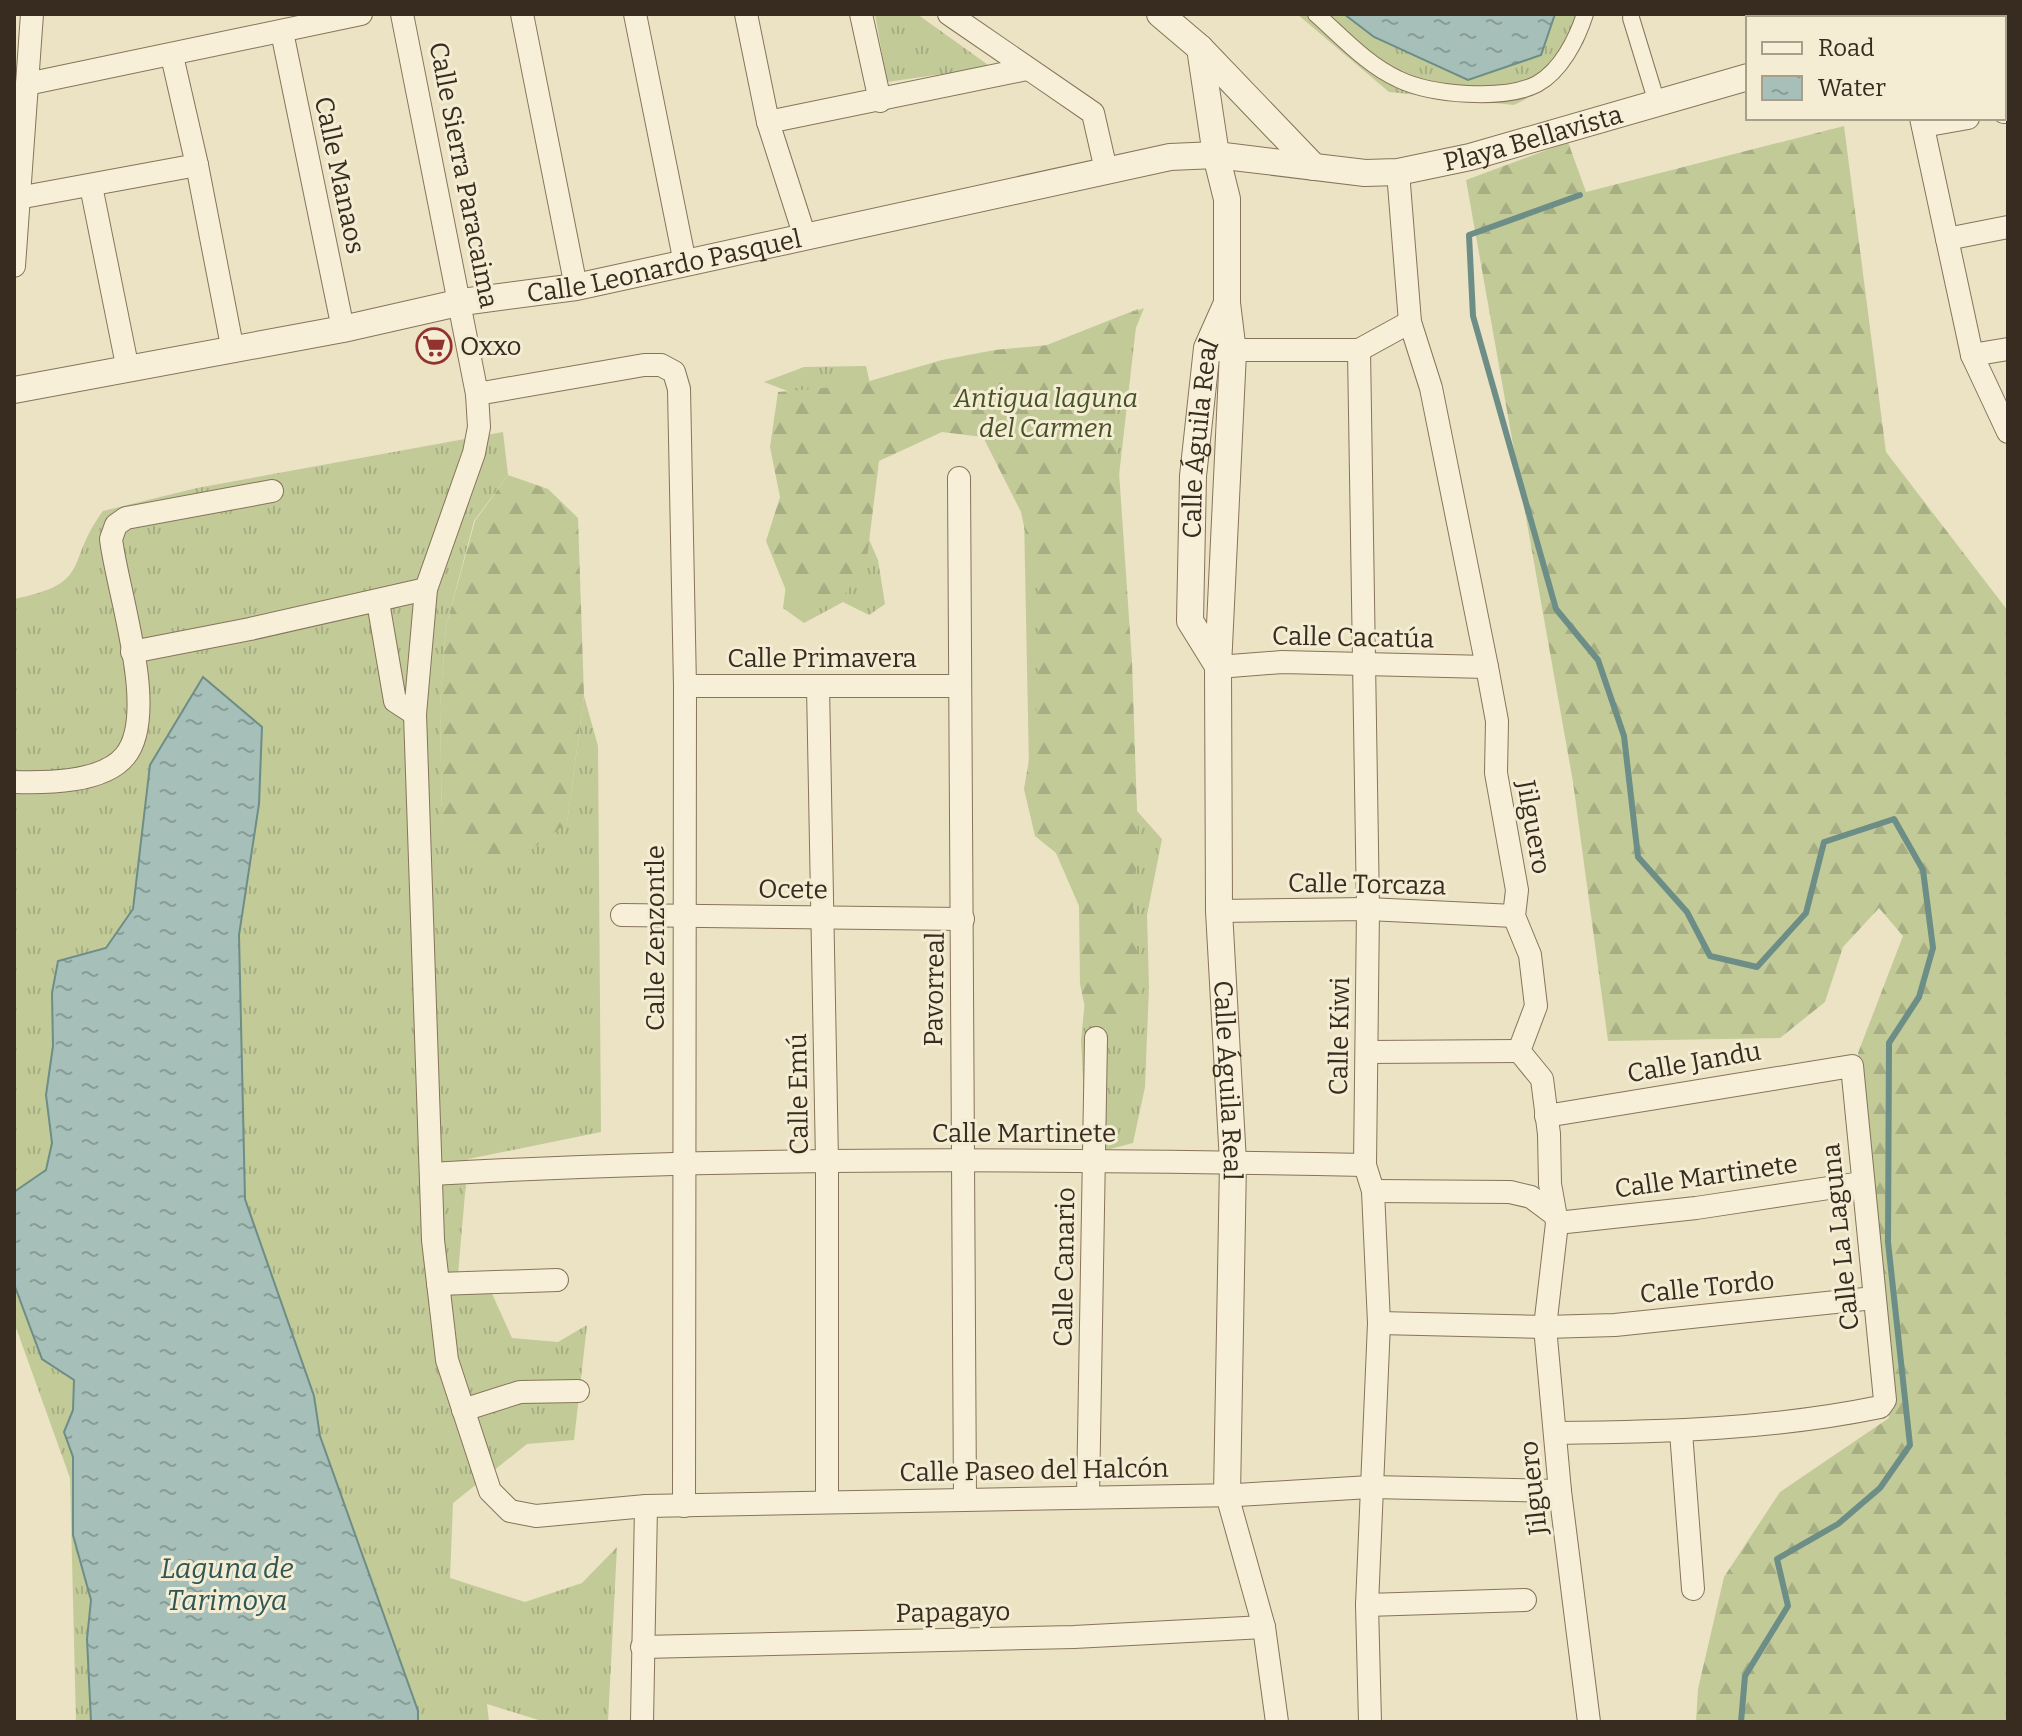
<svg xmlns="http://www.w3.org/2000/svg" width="2022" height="1736" font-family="Bitter,serif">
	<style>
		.grass { fill: url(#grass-tufts); fill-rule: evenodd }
		.forest { fill: url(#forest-firs) }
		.water { fill: url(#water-ripples); stroke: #6d8d87; stroke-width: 2 }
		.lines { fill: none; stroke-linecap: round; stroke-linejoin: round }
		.stream { stroke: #6d8d87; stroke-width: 6 }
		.pedestrian-casing { stroke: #86745b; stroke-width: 18 }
		.minor-casing { stroke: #86745b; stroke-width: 24 }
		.tertiary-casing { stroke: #86745b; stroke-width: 28 }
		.pedestrian { stroke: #f7efd7; stroke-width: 16 }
		.minor { stroke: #f7efd7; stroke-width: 22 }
		.tertiary { stroke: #f7efd7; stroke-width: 26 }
		.labels { text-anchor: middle; stroke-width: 6; stroke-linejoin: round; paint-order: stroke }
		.street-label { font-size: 26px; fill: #372c1f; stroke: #f4ecd3 }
		.poi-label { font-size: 26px; fill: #372c1f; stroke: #f4ecd3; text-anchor: start }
		.park-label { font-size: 26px; font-style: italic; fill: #455226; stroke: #f4ecd3 }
		.water-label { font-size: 28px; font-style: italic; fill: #2e5655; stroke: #f4ecd3 }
	</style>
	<defs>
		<pattern id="grass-tufts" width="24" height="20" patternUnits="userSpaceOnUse" patternTransform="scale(2)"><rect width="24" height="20" fill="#c2ca98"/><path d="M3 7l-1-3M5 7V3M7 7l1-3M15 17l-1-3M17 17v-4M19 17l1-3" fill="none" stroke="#a7ae83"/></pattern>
		<pattern id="forest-firs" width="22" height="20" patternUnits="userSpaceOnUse" patternTransform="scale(2)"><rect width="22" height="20" fill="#c2ca98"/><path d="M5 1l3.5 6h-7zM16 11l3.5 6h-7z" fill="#a7ae83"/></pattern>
		<pattern id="water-ripples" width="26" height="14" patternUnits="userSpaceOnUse" patternTransform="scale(2)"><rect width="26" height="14" fill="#a6c0b9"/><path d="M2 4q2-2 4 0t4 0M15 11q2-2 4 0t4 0" fill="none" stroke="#889c96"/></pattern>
	</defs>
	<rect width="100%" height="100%" fill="#ece2c4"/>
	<g class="grass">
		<path d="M875 14H917L991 67 887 82Z"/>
		<path d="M1297 14H1586L1584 43 1526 99 1514 105 1389 92Z"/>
		<path d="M1138 309 1105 598 1131 701 1137 811 1162 839 1147 915 1149 987 1145 1087 1133 1143 1102 1151 1085 1115 1081 1041 1096 885 1029 767 1023 465 993 392 893 442 862 482 860 519 878 560 885 604 869 615 843 602 804 623 783 608 811 400 764 382 804 367 866 366 872 392 931 391Z"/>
		<path d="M503 432 508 475 474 521 446 626 440 706 442 828 567 823 584 696 598 746 601 1132 468 1159 458 1274 489 1287 512 1338 558 1342 587 1325 574 1440 527 1444 453 1503 450 1578 525 1602 582 1583 617 1547 608 1722H545L487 1704 489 1722H76L70 1478 14 1322V599C94 583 64 563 103 511L197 488ZM204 678 242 710 183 712Z"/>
	</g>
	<g class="forest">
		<path d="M1844 126 1886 452 2008 611V1722H1696L1698 1689 1724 1577 1780 1492 1889 1418 1858 1053 1903 936 1879 908 1843 947 1825 1002 1780 1038 1608 1041 1573 782 1466 180 1568 142 1586 192Z"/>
		<path d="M1144 308 1124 357 1115 413 1132 662 1138 843 1133 908 1142 996 1116 1026 1088 1022 1080 984 1079 906 1056 853 1035 836 1024 789 1036 718 1040 600 1021 512 983 437 942 432 879 461 866 566 839 602 789 598 766 541 780 497 770 447 778 392 856 385 942 360 995 350 1049 345Z"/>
		<path d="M508 475 548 489 578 518 584 696 567 823 503 871 442 828 440 706 446 626 475 521Z"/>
	</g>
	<g class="water">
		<path d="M1344 14H1555L1541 55 1468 80 1374 37Z"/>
		<path d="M203 677 262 727 259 804 239 935 245 1199 314 1396 320 1436 418 1711V1722H91L87 1639 91 1600 73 1535V1457L64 1432 73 1410 74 1380 42 1359 14 1284V1192L46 1170 52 1143 46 1095 53 1046 52 993 58 961 106 948 133 909 150 765Z"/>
	</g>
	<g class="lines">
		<path class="stream" d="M1580 195 1469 235 1473 316 1556 609 1598 660 1624 736 1638 857 1687 912 1710 956 1757 967 1806 913 1824 842 1894 819 1923 870 1933 948 1919 997 1889 1043 1888 1242 1910 1445 1880 1488 1838 1524 1777 1559 1788 1606 1745 1676 1741 1722"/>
		<defs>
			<g id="pedestrian">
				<path d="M1316 14C1341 36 1367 65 1398 79 1431 95 1504 101 1537 84 1561 71 1577 39 1585 14"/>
				<path d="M1631 18 1657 103"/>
			</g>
			<g id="minor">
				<path d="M402 14 477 394 479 427 474 453 426 589 415 714 433 1240 447 1360 490 1491 510 1511 536 1516 646 1506 1237 1495 1370 1487 1560 1491"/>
				<path d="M522 14 576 287"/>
				<path d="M635 14 685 263"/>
				<path d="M746 14 768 122 805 237"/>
				<path d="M861 14 880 101"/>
				<path d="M949 14 1093 113 1106 170"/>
				<path d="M1759 14 1761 18"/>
				<path d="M1893 14 1894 18"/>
				<path d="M282 32 343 329"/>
				<path d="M172 56 197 165 233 351"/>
				<path d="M27 84 361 14"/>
				<path d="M2004 112 2008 111"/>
				<path d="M1921 118 1972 355 2008 432"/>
				<path d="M768 122 1027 69"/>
				<path d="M1923 126 1968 118"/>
				<path d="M1398 172 1410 322 1431 388 1487 667 1497 721 1496 773 1517 890 1514 916 1530 955 1536 1006 1519 1051 1542 1079 1549 1134 1550 1184 1557 1223 1545 1327 1560 1491 1589 1722"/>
				<path d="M91 186 128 370"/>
				<path d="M18 198 197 165"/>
				<path d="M1947 239 2008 227"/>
				<path d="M14 266 32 14"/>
				<path d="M1219 350H1359L1410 322"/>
				<path d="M1359 350 1368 909 1365 1165 1373 1191 1379 1323 1367 1605 1370 1722"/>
				<path d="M1972 355 2008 349"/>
				<path d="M477 394 644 365H661L674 372 679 389 685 686 684 1506"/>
				<path d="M959 478 965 1500"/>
				<path d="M378 602 395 701 415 714"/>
				<path d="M132 652 250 629 426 589"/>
				<path d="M1218 667 1282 662 1487 667"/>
				<path d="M685 686H959"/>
				<path d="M818 686 827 1161V1501"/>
				<path d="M14 782C46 783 103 783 125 756 160 714 117 591 111 539L116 525 126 518 272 491"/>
				<path d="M1219 911 1368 909 1514 916"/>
				<path d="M622 915 963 919"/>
				<path d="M1367 1052 1519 1051"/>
				<path d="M1546 1116 1852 1066 1885 1400 1880 1407C1773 1429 1665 1432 1555 1433"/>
				<path d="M431 1174C742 1156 1054 1159 1365 1165"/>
				<path d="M1373 1191 1510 1192 1531 1197 1555 1215"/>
				<path d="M1557 1223 1696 1208 1862 1183"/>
				<path d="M438 1284 557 1280"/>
				<path d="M1379 1323 1545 1327 1615 1325 1874 1298"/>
				<path d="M463 1410 520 1392 578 1391"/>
				<path d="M1681 1432 1693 1589"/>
				<path d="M1227 1495 1264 1627 1277 1722"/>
				<path d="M1088 1496 1096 1038"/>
				<path d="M1367 1605 1525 1600"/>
				<path d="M642 1647 1074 1637 1264 1627"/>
				<path d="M642 1722 646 1506"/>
			</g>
			<g id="tertiary">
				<path d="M1160 14 1200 48 1314 167"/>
				<path d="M1964 18 1980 14"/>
				<path id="s1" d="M1200 48 1216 155 1227 199V303L1233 352 1218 667 1219 911 1233 1162 1227 1495"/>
				<path id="s2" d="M14 390 343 329 462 302 576 287 1170 157 1216 155 1365 173 1398 172 1470 157 1748 77"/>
				<path id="s3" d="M1216 663 1190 621 1193 476 1207 348 1227 303"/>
			</g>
		</defs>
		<use href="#pedestrian" class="pedestrian-casing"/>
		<use href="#minor" class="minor-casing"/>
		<use href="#tertiary" class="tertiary-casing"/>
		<use href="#pedestrian" class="pedestrian"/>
		<use href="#minor" class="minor"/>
		<use href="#tertiary" class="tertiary"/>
	</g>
	<defs>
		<symbol id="supermarket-ring" viewBox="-11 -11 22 22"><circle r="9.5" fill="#f4ecd3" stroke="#93322e" stroke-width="1.5"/><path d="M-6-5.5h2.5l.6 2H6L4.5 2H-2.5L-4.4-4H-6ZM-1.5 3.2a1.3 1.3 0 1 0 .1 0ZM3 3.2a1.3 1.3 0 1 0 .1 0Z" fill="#93322e"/></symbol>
	</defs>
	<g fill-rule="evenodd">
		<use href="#supermarket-ring" x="414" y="326" width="40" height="40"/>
	</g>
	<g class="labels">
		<g class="street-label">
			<text dy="9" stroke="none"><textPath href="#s2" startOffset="1548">Playa Bellavista</textPath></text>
			<text transform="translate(340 175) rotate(78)" y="9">Calle Manaos</text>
			<text transform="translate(464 175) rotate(79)" y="9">Calle Sierra Paracaima</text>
			<text dy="9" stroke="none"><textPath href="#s2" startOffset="662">Calle Leonardo Pasquel</textPath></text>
			<text dy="9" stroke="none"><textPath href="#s3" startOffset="232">Calle Águila Real</textPath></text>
			<text transform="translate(1353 637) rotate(1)" y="9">Calle Cacatúa</text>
			<text x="822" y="667">Calle Primavera</text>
			<text transform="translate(1534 827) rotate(80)" y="9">Jilguero</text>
			<text transform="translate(1367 884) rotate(1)" y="9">Calle Torcaza</text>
			<text transform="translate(793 889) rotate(1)" y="9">Ocete</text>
			<text transform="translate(655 938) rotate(-90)" y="9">Calle Zenzontle</text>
			<text transform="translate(934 989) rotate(-89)" y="9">Pavorreal</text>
			<text transform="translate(1339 1036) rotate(-89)" y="9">Calle Kiwi</text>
			<text transform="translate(1694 1062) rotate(-10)" y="9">Calle Jandu</text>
			<text dy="9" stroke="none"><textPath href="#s1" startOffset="1036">Calle Águila Real</textPath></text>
			<text transform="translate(798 1094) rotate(-91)" y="9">Calle Emú</text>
			<text x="1024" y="1142">Calle Martinete</text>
			<text transform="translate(1706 1176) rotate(-8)" y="9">Calle Martinete</text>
			<text transform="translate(1840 1237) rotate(-96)" y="9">Calle La Laguna</text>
			<text transform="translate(1064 1267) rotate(-89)" y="9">Calle Canario</text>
			<text transform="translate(1707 1287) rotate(-6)" y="9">Calle Tordo</text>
			<text transform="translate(1034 1470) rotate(-1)" y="9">Calle Paseo del Halcón</text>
			<text transform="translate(1533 1488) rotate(-96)" y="9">Jilguero</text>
			<text transform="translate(953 1612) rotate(-1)" y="9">Papagayo</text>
		</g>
		<g class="poi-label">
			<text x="460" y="355">Oxxo</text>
		</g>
		<g class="park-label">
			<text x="1046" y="407">Antigua laguna<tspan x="1046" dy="30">del Carmen</tspan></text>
		</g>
		<g class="water-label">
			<text x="227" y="1578">Laguna de<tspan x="227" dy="32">Tarimoya</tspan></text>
		</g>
	</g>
	<rect width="2022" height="1736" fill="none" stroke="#372c1f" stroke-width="32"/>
	<rect x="1746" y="16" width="260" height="104" fill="#f4ecd3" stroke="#a89f8b" stroke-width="2"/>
	<rect x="1762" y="42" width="40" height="12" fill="#f7efd7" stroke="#a89f8b" stroke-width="2"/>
	<text x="1818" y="56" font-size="24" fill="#372c1f">Road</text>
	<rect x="1762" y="76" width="40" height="24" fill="url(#water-ripples)" stroke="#a89f8b" stroke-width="2"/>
	<text x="1818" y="96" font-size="24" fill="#372c1f">Water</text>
</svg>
